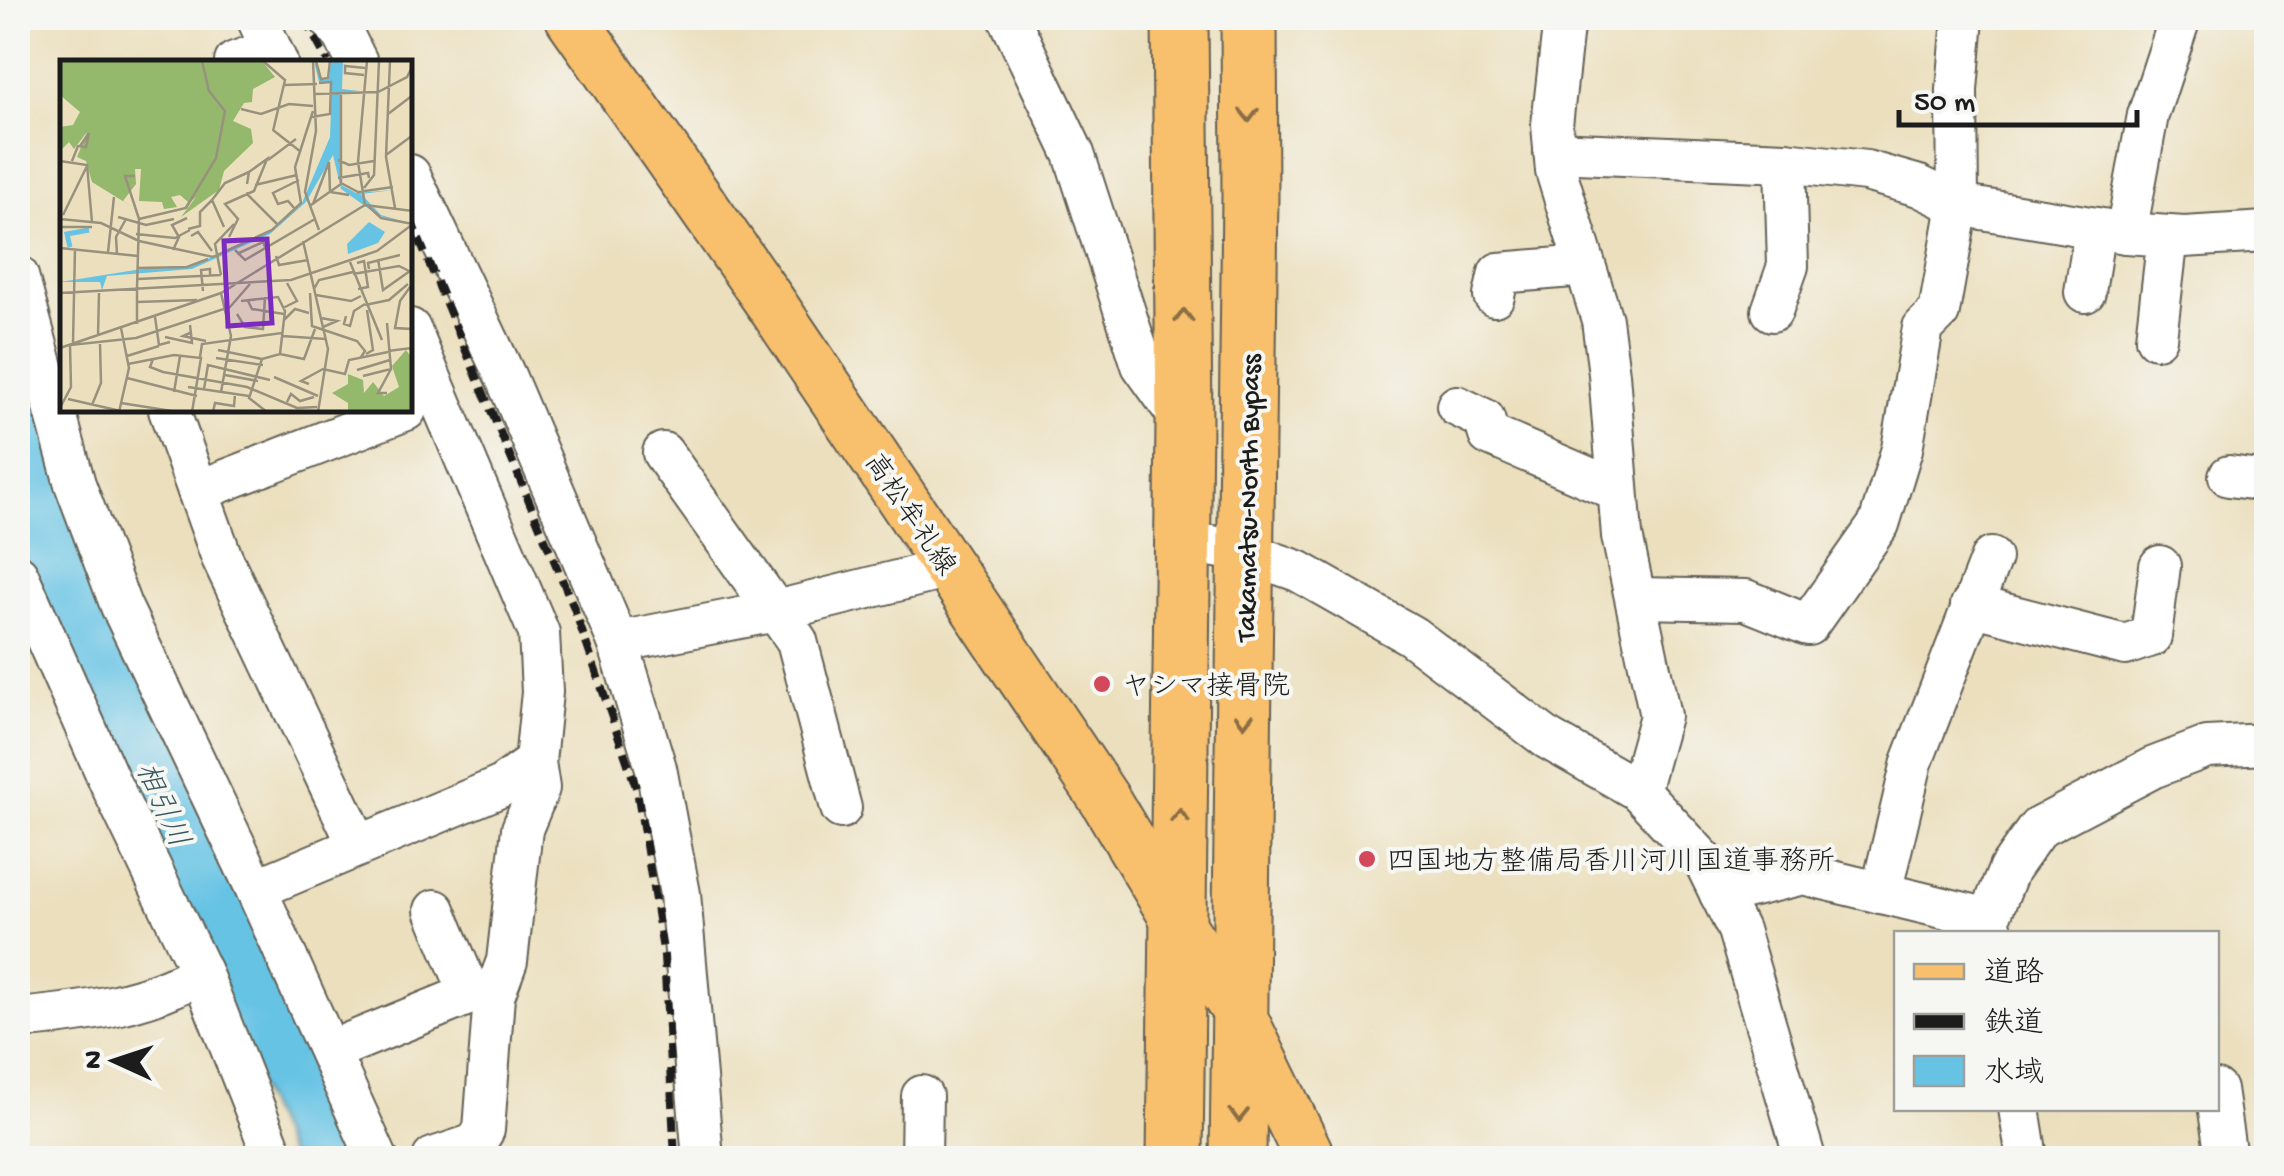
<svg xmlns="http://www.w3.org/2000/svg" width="2284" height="1176" font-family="'Gochi Hand','Klee One',sans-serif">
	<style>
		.water { fill: #66c3e4; stroke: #417080; stroke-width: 2.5 }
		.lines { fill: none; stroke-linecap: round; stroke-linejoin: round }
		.minor-casing { stroke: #646054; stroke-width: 44 }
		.major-casing { stroke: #646054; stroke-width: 54 }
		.highway-casing { stroke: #646054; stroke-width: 59 }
		.minor { stroke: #fff; stroke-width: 40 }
		.major { stroke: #f8bf6c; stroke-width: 50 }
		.highway { stroke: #f8bf6c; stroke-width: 55 }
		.rail { stroke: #1c1c1c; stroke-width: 8; stroke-dasharray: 15 8; stroke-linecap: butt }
		.oneway { stroke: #8a6e44 }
		.poi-dot { fill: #d1495b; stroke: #f6f6f2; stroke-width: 4 }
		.labels { text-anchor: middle; stroke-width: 8; stroke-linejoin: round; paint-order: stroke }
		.street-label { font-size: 28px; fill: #1c1c1c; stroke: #f6f6f2 }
		.poi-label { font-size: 28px; fill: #1c1c1c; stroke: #f6f6f2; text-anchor: start }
		.water-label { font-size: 30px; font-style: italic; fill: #365662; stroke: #f6f6f2 }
		.inset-river { fill: none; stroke: #66c3e4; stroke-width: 5 }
		.inset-road { fill: none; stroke: #98917d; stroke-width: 2.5 }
		.view { fill: #7b2cbf; fill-opacity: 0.15; stroke: #7b2cbf; stroke-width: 5 }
		.inset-edge { fill: none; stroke: #1c1c1c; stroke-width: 5 }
	</style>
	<rect width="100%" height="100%" fill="#f6f6f2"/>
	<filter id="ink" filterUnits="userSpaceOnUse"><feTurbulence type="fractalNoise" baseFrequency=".01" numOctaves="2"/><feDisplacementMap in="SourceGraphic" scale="20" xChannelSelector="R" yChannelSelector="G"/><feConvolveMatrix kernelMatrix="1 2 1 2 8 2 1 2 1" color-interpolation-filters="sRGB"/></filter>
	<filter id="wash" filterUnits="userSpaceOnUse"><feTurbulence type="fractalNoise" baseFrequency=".0048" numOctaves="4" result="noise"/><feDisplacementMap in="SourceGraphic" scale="40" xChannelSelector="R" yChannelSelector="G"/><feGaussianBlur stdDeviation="2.25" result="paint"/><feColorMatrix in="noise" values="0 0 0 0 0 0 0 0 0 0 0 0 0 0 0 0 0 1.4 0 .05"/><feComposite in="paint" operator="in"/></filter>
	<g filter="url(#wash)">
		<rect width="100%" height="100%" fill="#ebdfbd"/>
		<path class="water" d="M18 324 355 1158H290L41 603 18 536Z"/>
	</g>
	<g filter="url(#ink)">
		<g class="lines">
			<defs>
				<g id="minor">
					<path d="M257 18 277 62"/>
					<path d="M329 18 344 36 357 62"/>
					<path d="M1009 18 1074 154 1142 365 1184 424"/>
					<path d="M1564 18 1552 125 1556 171 1602 320 1609 374 1622 536 1660 716 1639 791"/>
					<path d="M235 62 270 50"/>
					<path d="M1554 152 1785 162 1866 171 1919 186 1958 205 2126 233 2184 237 2266 232"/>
					<path d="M410 175 506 378 618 642 776 611 949 568"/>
					<path d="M2126 233 2148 115 2180 18"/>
					<path d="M18 276 75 484 121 606 256 889 377 1158"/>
					<path d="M2085 292 2095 228"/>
					<path d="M1494 296 1499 273 1585 266"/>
					<path d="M1772 311 1788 266 1785 162"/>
					<path d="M2156 338 2168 236"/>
					<path d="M1457 406 1484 419 1489 435 1617 490"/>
					<path d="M169 410 222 558 358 845"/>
					<path d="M663 453 797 641 841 808"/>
					<path d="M2229 476 2266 481"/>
					<path d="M198 491 406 410"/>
					<path d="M1183 541 1244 552 1298 571 1412 636 1548 739 1639 791 1704 861 1738 930 1805 1158"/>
					<path d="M18 575 112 787 201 972 274 1158"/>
					<path d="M1636 598 1746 600 1808 625 1879 524 1902 449 1923 328 1939 312 1958 205 1957 90 1963 18"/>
					<path d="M1971 605 2125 645 2151 636 2160 566"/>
					<path d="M618 642 656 768 680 894 703 1158"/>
					<path d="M256 889 500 787 535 762 542 692 539 633 410 329"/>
					<path d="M1881 893 1912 762 1991 558"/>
					<path d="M1720 894 1803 874 1989 919 1993 934"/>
					<path d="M435 910 470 994"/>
					<path d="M1989 919 2009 869 2038 828 2152 768 2207 747 2266 744"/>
					<path d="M18 1019C80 1013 148 1005 201 972"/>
					<path d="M330 1051 470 994 494 996"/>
					<path d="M2216 1090 2226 1158"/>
					<path d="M2019 1108 2027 1158"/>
					<path d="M433 1158 475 1144 484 1130 494 996 507 961 522 829 539 788 535 762"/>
					<path d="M921 1158 922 1096"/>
				</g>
				<path id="major" d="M571 18 770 302 1105 800 1179 924 1241 1016 1310 1158"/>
				<g id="highway">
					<path d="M1175 1158 1184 424 1180 18"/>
					<path d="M1238 1158 1250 196 1249 18"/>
				</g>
			</defs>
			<use href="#minor" class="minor-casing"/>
			<use href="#major" class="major-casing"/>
			<use href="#highway" class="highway-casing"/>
			<use href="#minor" class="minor"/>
			<use href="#major" class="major"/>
			<use href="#highway" class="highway"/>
			<g class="rail">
				<path d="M304 18 328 62"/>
				<path d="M410 218 574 608 637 790 664 956 675 1158"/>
			</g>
		</g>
		<defs><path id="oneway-chevron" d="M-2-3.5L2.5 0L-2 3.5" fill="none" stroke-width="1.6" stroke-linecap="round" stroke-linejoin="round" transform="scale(2.5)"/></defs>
		<g class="oneway">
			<use href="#oneway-chevron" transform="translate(1249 115) rotate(89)"/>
			<use href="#oneway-chevron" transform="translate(1184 316) rotate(-90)"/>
			<use href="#oneway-chevron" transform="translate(1244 720) rotate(90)"/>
			<use href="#oneway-chevron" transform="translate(1180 816) rotate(-89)"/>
			<use href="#oneway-chevron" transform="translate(1239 1115) rotate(91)"/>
		</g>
	</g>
	<g class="poi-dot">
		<circle cx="1102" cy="684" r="10"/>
		<circle cx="1367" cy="859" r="10"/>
	</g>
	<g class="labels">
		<g class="street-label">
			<text transform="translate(1246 498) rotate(-89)" y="10">Takamatsu-North Bypass</text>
			<text transform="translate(912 513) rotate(56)" y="10">高松牟礼線</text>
		</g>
		<g class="poi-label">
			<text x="1122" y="694">ヤシマ接骨院</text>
			<text x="1387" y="869">四国地方整備局香川河川国道事務所</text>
		</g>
		<g class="water-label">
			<text transform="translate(164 804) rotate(66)" y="10">相引川</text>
		</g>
	</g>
	<g transform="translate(60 60)">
		<rect width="352" height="352" fill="#ebdfbd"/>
		<path d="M0 1H202L215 17 193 29 192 42 184 43 173 61 191 69 193 83 164 111 159 130 121 157 136 137 123 149 128 142 120 135 111 137 117 147 104 149 102 142 79 141 81 109H75L76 124 63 141 74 148 32 122 26 101 17 97 27 72 14 89 9 82 0 91V67L13 65 20 52 0 35ZM346 290 352 298V352H288V343L272 333 288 324V314L303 320 304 333 313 322 324 336 339 327 332 306Z" fill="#94b86c"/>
		<path d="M254 1 259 8 261 20 269 19 271 1H283L282 29 299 31 281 33V125L296 133 334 130 301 134 321 155 352 164 319 156 281 129 273 95 246 142 210 174 132 209 47 216 42 230 40 222H0L88 208 132 206 216 168 242 143 270 77 272 22H259ZM309 162 325 172 318 183 288 194 287 184Z" fill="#66c3e4"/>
		<path class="inset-river" d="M10 187 7 174 29 170"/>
		<path class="inset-road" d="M203 1 225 20 213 71M253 1 256 71 245 132 259 170M256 1 261 19 268 18 270 1M330 1 326 97 335 148M304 15 285 13V6L305 8M225 25 257 24M281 32V123L298 132 333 127M255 34 318 32 347 17 353 5M181 49 201 54 229 44 253 46M328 54 353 35M252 57 270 54 271 22 259 23M213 70 241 92M326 95 353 75M208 100 236 79M278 100 289 105 314 101M0 101 27 105 32 162M12 101 18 86 26 87 29 73 20 86M75 116H65L79 159 77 228M278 118 308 113 309 118M195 125 237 115M304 128 314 115 319 1M186 133 218 165M152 140 165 123 189 112M253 144 269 102 270 132 289 135M251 145 281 124M305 145 298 102 307 1M307 145 321 158 353 164M235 149 228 141 218 144 213 133 239 120M3 155 27 106M58 157 86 165 114 159M0 159 41 163 79 181 153 197 212 170 241 143 235 107 253 51M79 159 126 148 156 98 165 51 149 31 142 1M0 167H32M128 169 140 166V152L152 140 164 167M76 174 115 178 130 170M131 176 138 172 152 191M169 177 178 159 165 144 194 131 207 99 189 112 187 124M243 181 268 289 258 352M0 188 78 196M113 190 119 177 112 165 127 158M175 190 185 200 255 159M48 192 54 137M57 194 56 177 66 159M177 194 203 182 206 189M216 196 219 205 248 200M318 199 323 230 350 211M290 202 322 280M297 203 304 201 308 227 298 229M78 208 127 207 148 199M309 209 308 203 340 195M293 214 339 206 351 212M161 215 155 184 174 164M78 219 161 215M254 229 259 220 293 212M143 231 141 210 150 209V215M0 233 231 220 317 191 353 164M161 233 171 276 161 332M250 233 252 266 297 281 305 291 301 297M256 235 291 241 301 236M181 241 218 237 225 251 220 294M188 241 192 249 224 254M77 242 137 240M305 245 329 240 348 224M223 248 237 241 227 223M177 254 185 267 203 269 205 237M286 256 284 264 290 266 294 251 305 244M95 257 99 285 110 282M261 258 277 261 263 267M224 260 235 249 249 253M77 264V229M132 272 123 276 146 281M38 276 39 233M222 276 266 279M105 277 132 283 130 265M13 283 15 189M0 288 161 233 305 145 353 151M158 290 202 299 189 338 207 352M328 291 352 288 351 269 335 268 340 241 353 223M306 294 313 290 307 250M67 296 99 286M140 297 142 284 222 273M156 298 203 305M93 299 90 307 103 312 187 327 237 348 257 347M202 299 220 294 244 299 255 269M68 304 114 295 141 298 132 352M297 310 330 300M165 315 198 321M303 316 331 309 327 263M214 317 258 336M67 318 137 336M249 324 241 321 263 309 285 314 289 300 328 292M128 327 189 336M144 329 148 305 210 320M114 332 120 296M327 333H318L331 309M8 339 65 352M227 342 231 334 240 341 254 337M61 343 118 352M32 345 41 323 40 284M0 348 11 327 10 285 76 278 170 247 190 224M59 352 69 308 61 268M153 352 155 343 174 346 175 334"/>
		<path class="view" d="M207 179 212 263 168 266 164 181Z"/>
		<rect width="352" height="352" class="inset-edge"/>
	</g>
	<rect width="2284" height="1176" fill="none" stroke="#f6f6f2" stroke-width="60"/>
	<rect x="1894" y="931" width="325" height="180" fill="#f6f6f2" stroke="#9f9f9c" stroke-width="2.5"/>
	<rect x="1914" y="964" width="50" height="15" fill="#f8bf6c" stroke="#9f9f9c" stroke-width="2.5"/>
	<text x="1984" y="981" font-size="30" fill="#1c1c1c">道路</text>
	<rect x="1914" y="1014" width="50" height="15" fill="#1c1c1c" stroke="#9f9f9c" stroke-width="2.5"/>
	<text x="1984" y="1031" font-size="30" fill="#1c1c1c">鉄道</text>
	<rect x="1914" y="1056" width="50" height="30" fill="#66c3e4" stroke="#9f9f9c" stroke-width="2.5"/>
	<text x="1984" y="1081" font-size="30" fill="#1c1c1c">水域</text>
	<g transform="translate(115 1061) rotate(273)" stroke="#f6f6f2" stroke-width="8" paint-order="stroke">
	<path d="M0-8L18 38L0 25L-18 38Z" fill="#1c1c1c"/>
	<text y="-15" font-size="28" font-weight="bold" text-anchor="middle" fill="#1c1c1c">N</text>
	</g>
	<path d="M1899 110v15h238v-15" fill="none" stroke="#1c1c1c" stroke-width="5"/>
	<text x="1914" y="110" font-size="30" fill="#1c1c1c" stroke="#f6f6f2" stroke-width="8" paint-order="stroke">50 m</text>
</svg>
